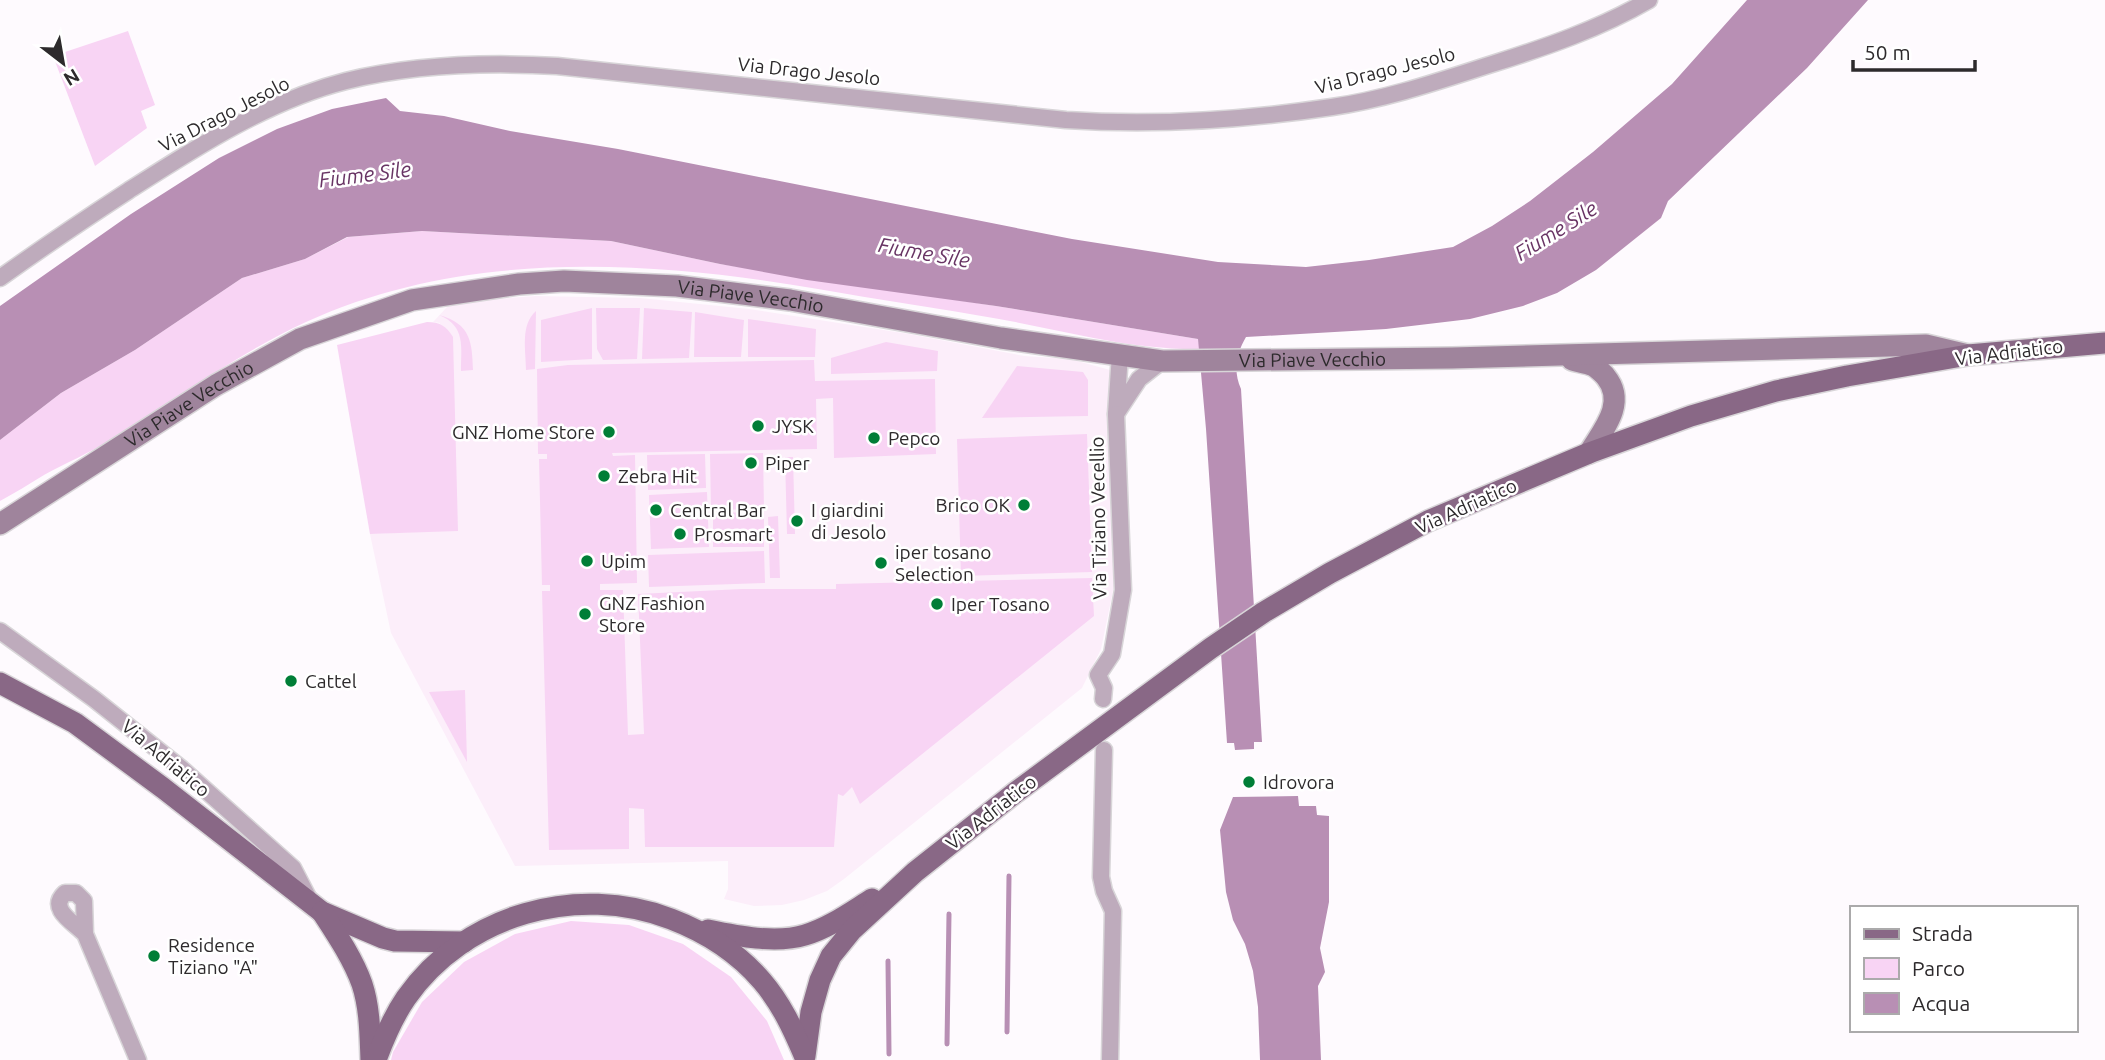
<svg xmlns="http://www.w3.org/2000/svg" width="2105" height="1060" font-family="Ubuntu,sans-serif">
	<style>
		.built { fill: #fceefa }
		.green { fill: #f8d4f4 }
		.water { fill: #b88fb4 }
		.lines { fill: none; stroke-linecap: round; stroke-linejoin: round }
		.stream { stroke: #b88fb4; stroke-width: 5 }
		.street-casing { stroke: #d8d5d8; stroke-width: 19 }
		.secondary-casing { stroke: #d8d5d8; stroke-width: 24 }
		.primary-casing { stroke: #d8d5d8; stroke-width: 24 }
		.street { stroke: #beabbc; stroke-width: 16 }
		.secondary { stroke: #9f849c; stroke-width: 21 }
		.primary { stroke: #896886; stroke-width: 21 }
		.poi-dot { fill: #007e37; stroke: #fff; stroke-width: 2.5 }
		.labels { text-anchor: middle; stroke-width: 5; stroke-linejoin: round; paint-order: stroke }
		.street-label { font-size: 19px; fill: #2d2a2c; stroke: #fff }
		.poi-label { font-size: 19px; fill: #2d2a2c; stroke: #fff; text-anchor: start }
		.water-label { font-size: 21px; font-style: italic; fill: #683464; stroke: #fff }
	</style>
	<rect width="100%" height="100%" fill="#fefafe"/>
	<path class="built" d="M536 296 640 298 749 309 909 334 1024 356 1070 359 1110 370 1114 586 1101 649 1082 688 844 879 827 891 804 900 782 905 754 906 724 899 728 889V861L515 866 391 633 370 534 458 530 440 323 433 322 448 306 483 300Z"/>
	<g class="green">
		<path d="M128 31 155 105 141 111 147 128 95 166 53 56Z"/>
		<path d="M422 231 611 241 720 264 996 306 1198 339 1200 349C1132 350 1065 331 999 319 939 308 878 300 818 289 649 260 465 249 306 322 237 354 176 399 111 440 89 453 66 463 44 475 29 484 15 493 0 501V440L61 393 135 350 242 278 305 259 348 237Z"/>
		<path d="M592 308V359L541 362V320Z"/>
		<path d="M596 308H640L637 359 603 360 597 349Z"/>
		<path d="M644 308 692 312 689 358 642 359Z"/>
		<path d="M536 311 535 369 526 370C526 350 520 325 536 311Z"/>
		<path d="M695 312 744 320 741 357H694Z"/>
		<path d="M439 315C471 324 472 342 473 370L461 371C461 347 466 326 439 315Z"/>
		<path d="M748 319 816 329 815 357H748Z"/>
		<path d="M427 322C440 322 446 326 453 337L458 531 370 534 337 345Z"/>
		<path d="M886 342 938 351 937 371 831 374V358Z"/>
		<path d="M814 360 815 381 935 379 936 454 834 458 833 398 816 399 817 449 612 453 613 456 635 455 637 583 600 584V590H623L628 735 644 734 638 594 742 589H836V584L1092 578 1094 616 860 804 852 787 843 796 838 794 834 847H645L644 809 629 808V849L549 850 542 591H550V585H542L539 459H547V454H538L537 369 568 365Z"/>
		<path d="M1017 366 1083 372 1088 380V416L982 418Z"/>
		<path d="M1087 434 1092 572 961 576 957 439Z"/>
		<path d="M763 453 764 509 711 510 710 454Z"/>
		<path d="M705 454 706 488 648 490 647 455Z"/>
		<path d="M785 457H793L795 534H787Z"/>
		<path d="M707 492 709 547 651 549 649 495Z"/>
		<path d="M764 512V547H713V513Z"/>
		<path d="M778 516 780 578H770L768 517Z"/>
		<path d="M764 551 765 583 649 587 648 555Z"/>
		<path d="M465 690 467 762 429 692Z"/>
		<path d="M571 921 629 925 683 944 731 977 767 1021 784 1060H391L393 1052 422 1002 464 962 515 934Z"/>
	</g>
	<g class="water">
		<path d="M1747 0H1868L1807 68 1668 201 1661 218 1596 270 1557 293 1523 306 1470 319 1386 329 1246 337C1236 354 1233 371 1241 389L1262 742H1254V749L1235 750 1234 743H1227L1206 429 1198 339 996 306 807 280 720 264 611 241 422 231 347 237 305 259 242 278 135 350 61 393 0 440V306L131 214 219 158 277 129 332 109 386 98 400 111 444 116 510 131 618 149 1072 239 1218 262 1306 267 1369 260 1453 247 1492 226 1530 201 1593 152 1672 84Z"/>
		<path d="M1298 796 1299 806H1316L1317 815 1329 816V902L1320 948 1325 972 1318 986 1321 1060H1260L1258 1007 1253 971 1245 944 1233 920 1226 892 1220 830 1233 797Z"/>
	</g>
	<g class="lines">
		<g class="stream">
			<path d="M888 961 889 1054"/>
			<path d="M1007 1032 1009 876"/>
			<path d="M947 1044 949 914"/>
		</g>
		<defs>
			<g id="street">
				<path d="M0 278C42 248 85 219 128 191 195 148 267 101 346 81 415 64 486 62 557 66L1066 120C1154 126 1245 120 1332 107 1387 99 1439 81 1492 64 1546 47 1599 29 1649 0"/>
				<path d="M1120 354 1116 414 1139 379 1162 361"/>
				<path d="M0 631 94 699 182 769 293 868 309 899"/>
				<path d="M1103 699 1104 688 1098 675 1112 654 1123 590 1116 414"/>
				<path d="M1104 750 1101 877 1104 891 1113 911 1110 1060"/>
				<path d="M85 934C73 922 48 909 65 893H76L84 901 85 934 138 1060"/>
			</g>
			<g id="secondary">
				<path d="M1572 360C1579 362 1587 363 1594 366 1598 369 1603 373 1606 377 1627 403 1603 430 1589 453"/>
				<path id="s1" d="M0 524 216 385 300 339 412 300 519 284 564 281 677 286 790 300 1001 338 1162 361 1452 358 1926 345 1968 355"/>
			</g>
			<g id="primary">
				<path d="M0 683 75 723 163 788 322 912 383 938 395 941 464 942"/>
				<path d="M322 912C337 935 353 959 362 984 370 1008 370 1035 371 1060"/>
				<path d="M708 930C737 936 776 944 805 935 829 928 851 912 872 899"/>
				<path d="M805 1056 811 1012 820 980 831 956 852 930 915 872 1016 792 1211 648 1264 612 1330 573 1428 521 1589 453 1691 416 1776 391 1847 376 1968 355 2105 343"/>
				<path d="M376 1060C384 1038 393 1017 406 998 465 914 577 883 671 919 705 932 738 953 762 981 781 1003 793 1029 804 1055"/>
			</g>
		</defs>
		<use href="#street" class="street-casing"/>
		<use href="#secondary" class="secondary-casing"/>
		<use href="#primary" class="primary-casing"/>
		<use href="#street" class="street"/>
		<use href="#secondary" class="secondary"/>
		<use href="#primary" class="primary"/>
	</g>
	<g class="poi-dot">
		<circle cx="758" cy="426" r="7"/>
		<circle cx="609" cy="432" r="7"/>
		<circle cx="874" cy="438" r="7"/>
		<circle cx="751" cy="463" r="7"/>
		<circle cx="604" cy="476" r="7"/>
		<circle cx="1024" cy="505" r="7"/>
		<circle cx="656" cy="510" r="7"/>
		<circle cx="797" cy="521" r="7"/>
		<circle cx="680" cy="534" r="7"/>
		<circle cx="587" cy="561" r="7"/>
		<circle cx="881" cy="563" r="7"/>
		<circle cx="937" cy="604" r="7"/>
		<circle cx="585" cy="614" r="7"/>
		<circle cx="291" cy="681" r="7"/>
		<circle cx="1249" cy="782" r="7"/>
		<circle cx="154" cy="956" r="7"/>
	</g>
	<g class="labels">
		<g class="street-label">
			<text transform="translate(1385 70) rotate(-14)" y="7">Via Drago Jesolo</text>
			<text transform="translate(809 71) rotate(6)" y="7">Via Drago Jesolo</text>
			<text transform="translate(224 114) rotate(-27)" y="7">Via Drago Jesolo</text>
			<text dy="7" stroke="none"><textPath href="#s1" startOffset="812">Via Piave Vecchio</textPath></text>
			<text transform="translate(2009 352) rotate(-7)" y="7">Via Adriatico</text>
			<text dy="7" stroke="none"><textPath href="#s1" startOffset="1379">Via Piave Vecchio</textPath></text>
			<text dy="7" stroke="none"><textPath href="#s1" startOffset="224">Via Piave Vecchio</textPath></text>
			<text transform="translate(1466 506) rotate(-24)" y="7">Via Adriatico</text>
			<text transform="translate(1098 518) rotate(-91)" y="7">Via Tiziano Vecellio</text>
			<text transform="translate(166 758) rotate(40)" y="7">Via Adriatico</text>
			<text transform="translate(991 812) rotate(-38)" y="7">Via Adriatico</text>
		</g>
		<g class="poi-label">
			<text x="772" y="433">JYSK</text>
			<text x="595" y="439" text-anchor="end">GNZ Home Store</text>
			<text x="888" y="445">Pepco</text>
			<text x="765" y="470">Piper</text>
			<text x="618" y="483">Zebra Hit</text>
			<text x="1010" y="512" text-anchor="end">Brico OK</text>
			<text x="670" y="517">Central Bar</text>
			<text x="811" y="517">I giardini<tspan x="811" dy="22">di Jesolo</tspan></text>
			<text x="694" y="541">Prosmart</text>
			<text x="895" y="559">iper tosano<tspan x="895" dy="22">Selection</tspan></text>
			<text x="601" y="568">Upim</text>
			<text x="599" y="610">GNZ Fashion<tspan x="599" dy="22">Store</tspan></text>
			<text x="951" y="611">Iper Tosano</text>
			<text x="305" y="688">Cattel</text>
			<text x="1263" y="789">Idrovora</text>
			<text x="168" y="952">Residence<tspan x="168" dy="22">Tiziano "A"</tspan></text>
		</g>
		<g class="water-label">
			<text transform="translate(365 175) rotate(-7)" y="7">Fiume Sile</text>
			<text transform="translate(1556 231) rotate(-32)" y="7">Fiume Sile</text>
			<text transform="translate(924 253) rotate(10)" y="7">Fiume Sile</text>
		</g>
	</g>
	<rect x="1850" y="906" width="228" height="126" fill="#ffffff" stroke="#abaaab" stroke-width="2"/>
	<rect x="1864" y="929" width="35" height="10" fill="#896886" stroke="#abaaab" stroke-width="2"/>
	<text x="1912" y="941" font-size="21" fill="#2d2a2c">Strada</text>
	<rect x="1864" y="958" width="35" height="21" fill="#f8d4f4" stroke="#abaaab" stroke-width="2"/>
	<text x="1912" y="976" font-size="21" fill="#2d2a2c">Parco</text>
	<rect x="1864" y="993" width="35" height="21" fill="#b88fb4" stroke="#abaaab" stroke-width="2"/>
	<text x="1912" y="1011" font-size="21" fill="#2d2a2c">Acqua</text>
	<g transform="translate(63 63) rotate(149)" stroke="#ffffff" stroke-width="5" paint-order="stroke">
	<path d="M0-5L12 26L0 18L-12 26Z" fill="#2d2a2c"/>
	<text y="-10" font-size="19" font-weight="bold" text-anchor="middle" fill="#2d2a2c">N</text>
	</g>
	<path d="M1853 60v10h122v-10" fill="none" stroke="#2d2a2c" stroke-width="3.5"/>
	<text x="1864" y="60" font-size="21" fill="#2d2a2c" stroke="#ffffff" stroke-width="5" paint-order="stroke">50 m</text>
</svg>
